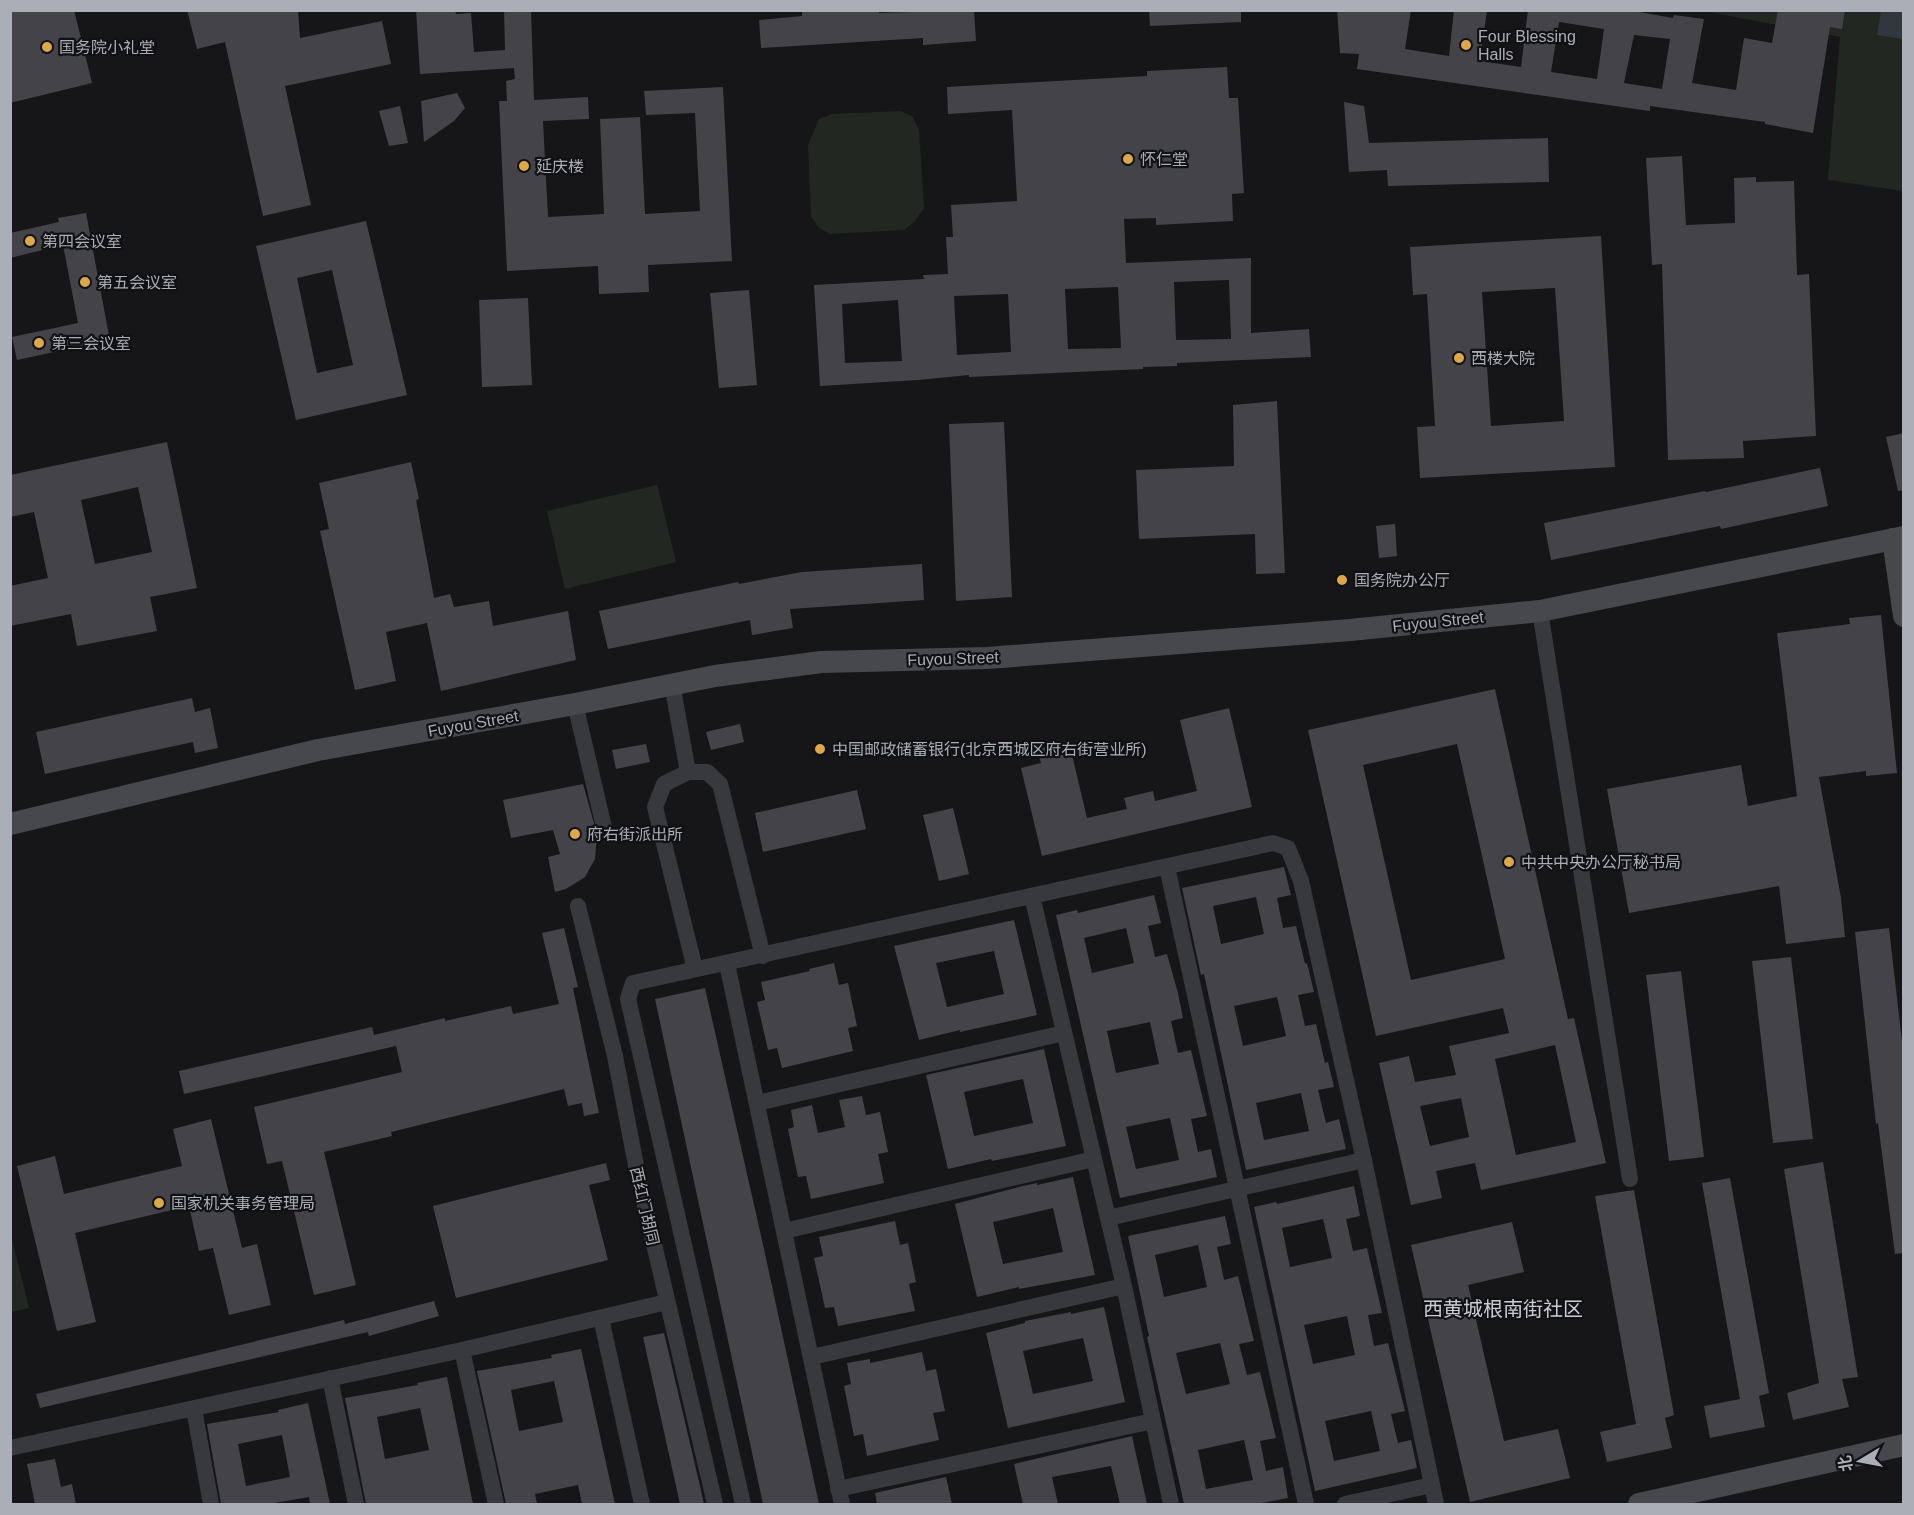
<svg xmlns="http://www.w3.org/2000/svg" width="1914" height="1515" font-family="Helvetica,'Noto Sans SC',sans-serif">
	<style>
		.green { fill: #212822 }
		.water { fill: #30373d }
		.building { fill: #444448; fill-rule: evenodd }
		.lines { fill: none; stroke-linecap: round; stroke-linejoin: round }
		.street { stroke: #38393d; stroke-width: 16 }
		.secondary { stroke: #46484c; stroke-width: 22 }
		.poi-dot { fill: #dda849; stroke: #111113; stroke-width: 2 }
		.labels { text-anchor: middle; stroke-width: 4.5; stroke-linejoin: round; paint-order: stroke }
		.poi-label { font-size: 16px; fill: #aaaeb6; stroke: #111113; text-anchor: start }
		.street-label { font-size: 16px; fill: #aaaeb6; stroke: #111113 }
		.quarter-label { font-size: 20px; fill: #cacdd3; stroke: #111113 }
	</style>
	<rect width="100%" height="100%" fill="#161618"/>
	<g class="green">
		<path d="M1704 11H1903V191L1828 180 1840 37Z"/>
		<path d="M900 111 912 116 919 130 924 208 914 222 904 230 830 234 819 228 811 216 808 145 819 119 832 114Z"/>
		<path d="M657 485 676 562 565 589 547 511Z"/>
		<path d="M10 1232 29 1308 11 1312H10Z"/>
	</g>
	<path class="water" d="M1881 11H1903V39L1877 35Z"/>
	<g class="building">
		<path d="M10 10H74L92 83 10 103Z"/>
		<path d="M187 10H298L300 38 382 21 391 64 285 86 311 205 263 216 225 42 197 49Z"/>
		<path d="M416 10H455L456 14 471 13 474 52 505 50 504 10H531L534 100 588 97 589 119 543 121 548 217 604 214 600 119 640 117 645 214 700 211 695 113 646 115 644 91 723 87 732 261 648 265 649 292 599 294 598 266 507 271 499 101H507L506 81 515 79 514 68 420 74Z"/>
		<path d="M802 10H879V13L974 10 976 41 923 45V38L761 48 759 20 802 16Z"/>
		<path d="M1149 10H1241V22L1150 26Z"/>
		<path d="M1337 10H1411L1405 49 1449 56 1454 10H1487L1480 61 1521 67 1528 10H1628L1673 18 1674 15 1704 19 1692 83 1736 90 1744 38 1772 43 1778 10H1845L1842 29 1830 27 1813 133 1765 124V122L1650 106V111L1357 69 1359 54 1340 53ZM1559 22 1604 29 1597 79 1551 72ZM1634 35 1670 39 1662 89 1624 83Z"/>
		<path d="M1227 67 1229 98H1238L1244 193 1232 194 1233 221 1156 225V218L1124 219 1126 263 1251 258V333L1309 329 1311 357 1177 363V366L1143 367V369L969 377V375L918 380 820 386 814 285 924 279 923 275 948 274 946 237H953L951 205 1017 201 1012 110 948 114 947 87 1147 76V71ZM1229 280 1231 339 1176 340 1174 282ZM1118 287 1121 348 1068 349 1065 289ZM1008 294 1011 352 957 355 954 296ZM898 300 902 361 845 363 842 304Z"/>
		<path d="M457 93 465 108 454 121 424 142 421 101Z"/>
		<path d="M1344 102 1364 106 1369 143 1548 138 1549 182 1388 186 1387 170 1349 172Z"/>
		<path d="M400 106 408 143 389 146 379 111Z"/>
		<path d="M1682 156 1686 225 1735 223 1734 178 1756 177V182L1794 181 1797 275 1809 274 1816 436 1743 441 1744 458 1668 460 1662 264 1652 265 1646 158Z"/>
		<path d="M86 213 111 346 83 351 82 346 17 360 12 337 78 323 63 245 10 258V233L59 222 58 218Z"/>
		<path d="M366 221 407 395 296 420 256 246ZM332 270 353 365 317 373 297 278Z"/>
		<path d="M1601 236 1615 467 1420 478 1417 427 1435 426 1427 294 1413 295 1410 247ZM1555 288 1564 421 1491 426 1482 292Z"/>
		<path d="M749 290 757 385 719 388 710 293Z"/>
		<path d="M528 298 532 385 482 387 479 300Z"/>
		<path d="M1277 401 1285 573 1256 574 1255 534 1139 539 1136 470 1234 466 1233 405Z"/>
		<path d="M1004 422 1012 597 956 601 949 424Z"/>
		<path d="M1904 433V490L1898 491 1886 437Z"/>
		<path d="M167 442 197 588 150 597 157 631 77 646 71 614 10 626V586L48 578 34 512 10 517V475ZM138 487 152 552 95 564 81 500Z"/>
		<path d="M411 462 419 499 416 500 434 598 450 594 454 607 489 601 493 626 568 611 576 660 441 691 427 623 386 632 396 681 355 690 320 531 329 529 319 483Z"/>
		<path d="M1820 468 1828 506 1721 529 1720 526 1551 560 1544 523 1705 491 1706 492Z"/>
		<path d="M1395 524 1397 556 1379 558 1376 526Z"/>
		<path d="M922 564 924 600 790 609 793 628 752 635 750 620 608 649 599 611 738 582 739 584 802 572Z"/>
		<path d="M1881 615 1897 773 1866 776V771L1819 777 1841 898 1845 937 1786 944 1779 886 1629 913 1607 789 1741 765 1748 806 1797 796 1777 633 1850 624 1849 618Z"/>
		<path d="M1495 689 1568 1019 1574 1018 1606 1163 1481 1190 1475 1163 1436 1171 1442 1198 1411 1205 1379 1063 1409 1056 1415 1082 1456 1075 1449 1046 1509 1033 1503 1008 1376 1036 1308 730ZM1457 744 1505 959 1411 980 1363 765ZM1555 1045 1576 1142 1516 1155 1495 1059ZM1461 1098 1469 1137 1430 1146 1420 1106Z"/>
		<path d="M192 698 195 712 210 708 218 748 195 753 193 742 45 774 36 732Z"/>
		<path d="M1229 708 1252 807 1042 856 1021 768 1041 763 1037 749 1069 742 1087 818 1127 809 1124 798 1153 791 1155 801 1197 791 1180 720Z"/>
		<path d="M740 724 744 742 711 750 706 732Z"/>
		<path d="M646 744 650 762 616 769 612 750Z"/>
		<path d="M583 784 597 834 595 859 585 877 566 889 555 892 548 857 560 854 553 830 511 838 503 800Z"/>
		<path d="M857 790 866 829 763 852 755 813Z"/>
		<path d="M953 808 969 874 939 881 923 815Z"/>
		<path d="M1284 867 1291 895 1277 898 1283 928 1296 926 1305 964 1307 963 1314 992 1298 995 1305 1026 1316 1024 1325 1063 1328 1062 1334 1087 1318 1090 1326 1123 1339 1119 1346 1149 1246 1170 1204 974 1201 975 1182 888ZM1256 897 1264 934 1221 944 1213 906ZM1277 997 1286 1036 1243 1046 1234 1006ZM1301 1093 1309 1131 1264 1140 1256 1103Z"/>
		<path d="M1154 895 1161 923 1148 926 1155 957 1167 954 1178 993 1183 1018 1171 1021 1178 1053 1191 1050 1207 1116 1191 1119 1198 1152 1211 1149 1217 1177 1120 1198 1056 915 1077 910 1078 913ZM1126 928 1134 963 1092 973 1084 938ZM1150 1022 1159 1064 1116 1073 1107 1031ZM1170 1118 1179 1160 1136 1169 1126 1127Z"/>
		<path d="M1014 920 1037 1015 960 1032V1030L919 1040 894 946ZM994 951 1004 994 947 1007 936 963Z"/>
		<path d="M564 928 578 987 573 988 599 1113 584 1116 582 1103 568 1106 564 1089 391 1132 392 1136 324 1152 356 1285 314 1295 282 1161 267 1164 254 1107 402 1072 396 1046 184 1094 179 1071 372 1027 374 1035 445 1018V1021L511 1006 513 1014 559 1004 542 933Z"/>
		<path d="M1889 928 1904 1059V1253L1895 1254 1878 1123 1876 1124 1855 932Z"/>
		<path d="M1791 957 1813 1139 1773 1143 1752 961Z"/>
		<path d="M834 963 839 985 848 983 857 1026 848 1028 853 1051 782 1068 777 1048 768 1050 757 1002 765 1000 761 982 810 971 809 969Z"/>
		<path d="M1681 971 1704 1157 1669 1161 1646 975Z"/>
		<path d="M705 988 764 1249 819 1504H763L655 999Z"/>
		<path d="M1044 1049 1066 1146 992 1161 991 1159 948 1169 926 1075ZM1023 1079 1033 1123 974 1136 964 1092Z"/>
		<path d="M862 1096 866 1115 880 1112 888 1152 878 1154 884 1183 811 1199 806 1176 798 1177 788 1129 794 1127 791 1110 812 1105 818 1133 845 1127 839 1100Z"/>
		<path d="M211 1119 242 1248 257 1244 271 1305 229 1315 213 1248 199 1251 189 1206 75 1233 96 1322 57 1331 17 1166 55 1156 64 1194 182 1166 173 1129Z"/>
		<path d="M1823 1162 1858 1377 1842 1379 1849 1407 1793 1420 1787 1393 1819 1383 1784 1169Z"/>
		<path d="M606 1163 610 1180 589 1185 608 1260 456 1298 433 1206Z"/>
		<path d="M1073 1177 1095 1275 1019 1289V1287L977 1297 955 1204 1023 1186 1037 1183V1185ZM1053 1208 1063 1252 1003 1264 993 1222Z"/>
		<path d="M1730 1178 1769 1393 1759 1396 1765 1427 1710 1438 1704 1406 1740 1399 1702 1183Z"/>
		<path d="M1354 1186 1360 1216 1346 1219 1353 1251 1367 1248 1377 1291 1382 1313 1368 1315 1374 1346 1388 1343 1405 1411 1391 1414 1398 1443 1411 1440 1417 1468 1315 1491 1254 1207 1276 1202 1277 1204ZM1323 1219 1332 1258 1290 1267 1282 1228ZM1347 1316 1355 1355 1313 1364 1304 1325ZM1371 1411 1380 1451 1334 1461 1325 1421Z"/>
		<path d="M1634 1190 1674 1415 1665 1418 1672 1448 1607 1462 1600 1432 1636 1424 1595 1196Z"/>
		<path d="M1225 1216 1231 1244 1217 1247 1224 1280 1238 1276 1254 1341 1239 1344 1247 1375 1260 1372 1276 1438 1260 1441 1266 1471 1283 1467 1288 1498 1257 1504H1184L1147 1337 1149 1336 1128 1236ZM1198 1245 1207 1287 1164 1297 1155 1255ZM1220 1343 1230 1384 1186 1394 1176 1353ZM1244 1440 1253 1480 1206 1489 1198 1450Z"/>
		<path d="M895 1221 900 1245 908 1243 916 1282 909 1284 915 1311 838 1326 834 1307 825 1308 814 1258 823 1256 819 1237Z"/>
		<path d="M1512 1222 1524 1272 1468 1285 1504 1441 1558 1429 1570 1478 1470 1502 1411 1245Z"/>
		<path d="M434 1301 439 1316 369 1336 368 1332 40 1408 36 1394 344 1320 345 1324Z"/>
		<path d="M1104 1307 1125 1402 1008 1428 986 1333 1025 1323V1321L1071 1312V1314ZM1083 1338 1093 1381 1033 1394 1023 1351Z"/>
		<path d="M664 1333 700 1486 704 1504H680L643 1337Z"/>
		<path d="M581 1349 615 1504H582L578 1485 535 1494 537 1504H506L477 1371 552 1358 551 1355ZM554 1381 563 1422 519 1431 511 1390Z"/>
		<path d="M922 1352 926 1371 936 1369 945 1411 933 1413 939 1440 867 1456 863 1434 854 1436 844 1386 851 1384 847 1363 870 1359V1363Z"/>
		<path d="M447 1377 473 1504H366L345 1398 418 1385 417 1383ZM420 1408 429 1450 385 1459 377 1417Z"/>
		<path d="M308 1403 330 1504H310L309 1497 269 1504H221L207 1424 279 1412 278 1410ZM282 1435 290 1477 246 1486 238 1444Z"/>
		<path d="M1132 1436 1147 1504H1120L1111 1466 1052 1477 1058 1504H1023L1014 1464Z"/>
		<path d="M55 1459 61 1487 72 1484 76 1504H35L27 1464Z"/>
		<path d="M946 1477 952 1504H877L875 1493Z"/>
	</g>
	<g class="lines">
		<g class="street">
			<path d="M1540 611 1630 1179"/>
			<path d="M672 684 688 772 664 784 655 807 695 969"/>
			<path d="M575 704 604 827"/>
			<path d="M688 772H707L720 784 763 956"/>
			<path d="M1167 867 1306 1504"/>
			<path d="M1032 896 1124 1286 1171 1504"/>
			<path d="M578 906 615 1056 638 1176 715 1504"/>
			<path d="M727 964 842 1504"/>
			<path d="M757 1103 1064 1033"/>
			<path d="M1108 1218 1364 1160"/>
			<path d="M784 1231 1094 1159"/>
			<path d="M601 1318 642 1504"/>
			<path d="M462 1350 496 1504"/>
			<path d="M812 1357 1124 1286"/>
			<path d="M330 1378 356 1504"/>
			<path d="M194 1409 211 1504"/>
			<path d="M10 1448 462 1350 667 1302"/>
			<path d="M1432 1485 1436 1504"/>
			<path d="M838 1489 1153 1421"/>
			<path d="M743 1504 628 999 633 983 1273 843 1288 848 1301 881 1364 1160 1432 1485 1345 1504"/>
		</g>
		<g class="secondary">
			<path d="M1893 539 1904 616"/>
			<path d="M10 824 318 750 575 704 715 676 821 662 987 658 1350 630 1540 611 1904 537"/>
			<path d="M1639 1504 1904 1445"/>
		</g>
	</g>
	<g class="poi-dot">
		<circle cx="1466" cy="45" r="6"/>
		<circle cx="47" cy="47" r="6"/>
		<circle cx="1128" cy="159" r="6"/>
		<circle cx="524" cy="166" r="6"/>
		<circle cx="30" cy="241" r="6"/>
		<circle cx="85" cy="282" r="6"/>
		<circle cx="39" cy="343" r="6"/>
		<circle cx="1459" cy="358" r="6"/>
		<circle cx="1342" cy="580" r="6"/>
		<circle cx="820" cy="749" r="6"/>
		<circle cx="575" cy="834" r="6"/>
		<circle cx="1509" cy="862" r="6"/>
		<circle cx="159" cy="1203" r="6"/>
	</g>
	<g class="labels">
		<g class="poi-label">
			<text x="1478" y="42">Four Blessing<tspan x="1478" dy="18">Halls</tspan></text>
			<text x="59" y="53">国务院小礼堂</text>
			<text x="1140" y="165">怀仁堂</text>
			<text x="536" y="172">延庆楼</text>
			<text x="42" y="247">第四会议室</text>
			<text x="97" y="288">第五会议室</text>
			<text x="51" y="349">第三会议室</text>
			<text x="1471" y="364">西楼大院</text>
			<text x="1354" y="586">国务院办公厅</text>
			<text x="832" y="755">中国邮政储蓄银行(北京西城区府右街营业所)</text>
			<text x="587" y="840">府右街派出所</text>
			<text x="1521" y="868">中共中央办公厅秘书局</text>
			<text x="171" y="1209">国家机关事务管理局</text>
		</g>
		<g class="street-label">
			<text transform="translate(1438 621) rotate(-6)" y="6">Fuyou Street</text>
			<text transform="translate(953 658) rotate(-2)" y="6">Fuyou Street</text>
			<text transform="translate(473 723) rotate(-10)" y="6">Fuyou Street</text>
			<text transform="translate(645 1206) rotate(77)" y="6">西红门胡同</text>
		</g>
		<g class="quarter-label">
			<text x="1503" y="1316">西黄城根南街社区</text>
		</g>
	</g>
	<rect width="1914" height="1515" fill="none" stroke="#aaaeb6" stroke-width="24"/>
	<g transform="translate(1860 1461) rotate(260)" stroke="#111113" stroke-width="4.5" paint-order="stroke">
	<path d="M0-4.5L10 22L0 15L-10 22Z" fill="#aaaeb6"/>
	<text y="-9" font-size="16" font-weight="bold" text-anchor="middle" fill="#aaaeb6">北</text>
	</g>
</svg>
